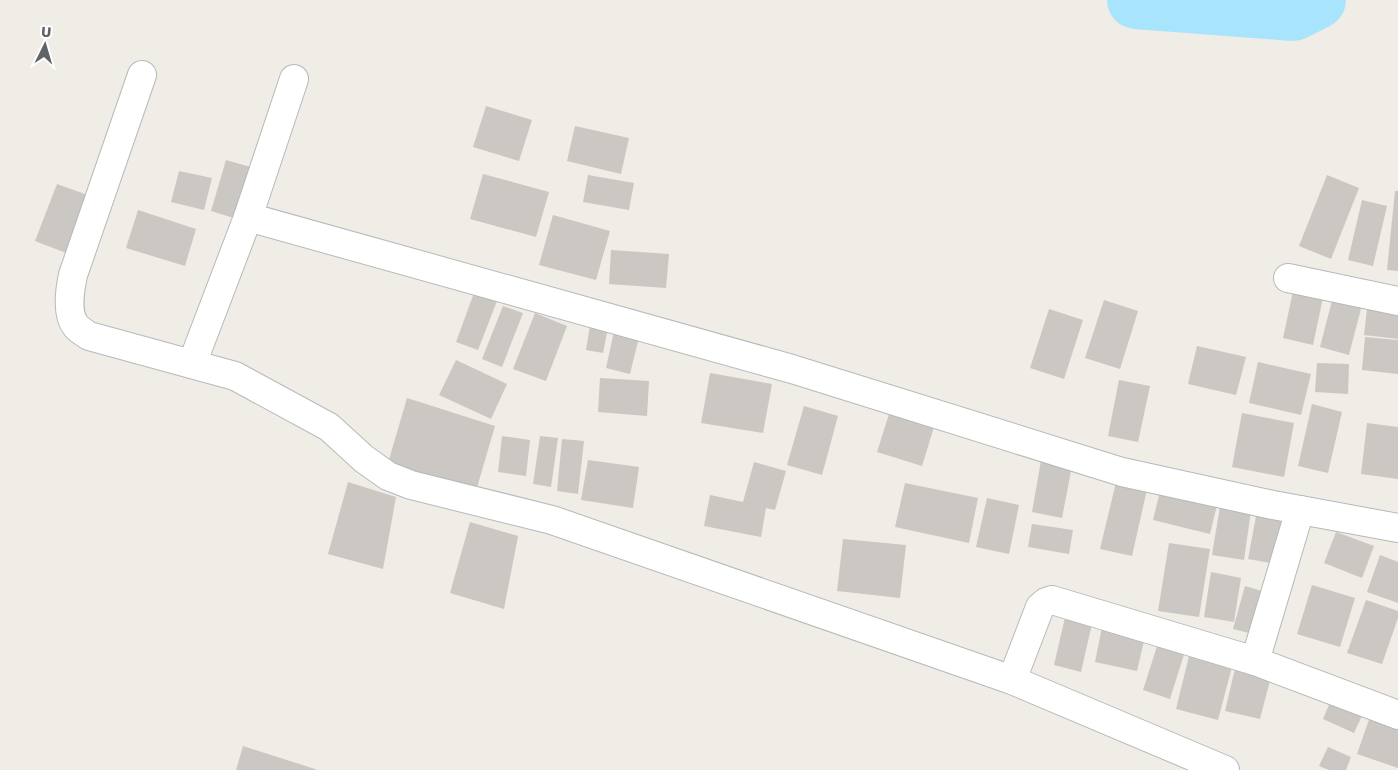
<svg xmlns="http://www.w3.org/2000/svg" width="1398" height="770" font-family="Rubik,sans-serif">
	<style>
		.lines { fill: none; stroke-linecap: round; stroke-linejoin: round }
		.river { stroke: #a9e4fd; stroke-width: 58 }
		.building { fill: #cbc7c2 }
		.street-casing { stroke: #b6b9bc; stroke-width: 30 }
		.street { stroke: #fff; stroke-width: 28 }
	</style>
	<rect width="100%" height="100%" fill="#f0ece6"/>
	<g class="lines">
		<path class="river" d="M1136 0 1293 12 1317 0"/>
	</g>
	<g class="building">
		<path d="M486 106 532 120 519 161 473 147Z"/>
		<path d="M575 126 629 138 621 174 567 161Z"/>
		<path d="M226 160 254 168 240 220 211 211Z"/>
		<path d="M179 171 212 178 204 210 171 202Z"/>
		<path d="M483 174 549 192 536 237 470 219Z"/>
		<path d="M588 175 634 183 629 210 583 202Z"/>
		<path d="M1327 175 1359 188 1331 259 1299 246Z"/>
		<path d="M57 184 96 198 74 256 35 241Z"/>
		<path d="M1395 191H1398V271L1387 270Z"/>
		<path d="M1362 200 1387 206 1373 266 1348 260Z"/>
		<path d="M138 210 196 229 185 266 126 248Z"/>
		<path d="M553 215 610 231 596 280 539 265Z"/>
		<path d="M611 250 669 254 666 288 609 284Z"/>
		<path d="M1295 282 1325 288 1313 345 1283 338Z"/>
		<path d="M1335 289 1364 297 1349 355 1320 347Z"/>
		<path d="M474 293 497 301 478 350 456 342Z"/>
		<path d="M1104 300 1138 311 1120 369 1085 358Z"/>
		<path d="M1368 300 1398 304V339L1364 335Z"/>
		<path d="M503 306 523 313 502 367 482 359Z"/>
		<path d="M1049 309 1083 320 1064 379 1030 368Z"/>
		<path d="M535 313 567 326 546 381 513 369Z"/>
		<path d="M591 319 609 323 603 353 586 350Z"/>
		<path d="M615 327 640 333 630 374 606 368Z"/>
		<path d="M1365 337 1398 340V374L1362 370Z"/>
		<path d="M1197 346 1246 357 1236 395 1188 384Z"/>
		<path d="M456 360 507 384 491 419 439 395Z"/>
		<path d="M1258 362 1311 374 1301 415 1249 403Z"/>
		<path d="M1317 363 1349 364 1348 394 1315 392Z"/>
		<path d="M710 373 772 384 763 433 701 423Z"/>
		<path d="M600 378 649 381 647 416 598 412Z"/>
		<path d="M1119 380 1150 386 1138 442 1108 436Z"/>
		<path d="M407 398 495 426 476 491 386 470Z"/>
		<path d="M1312 404 1342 412 1328 473 1298 466Z"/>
		<path d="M804 406 838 416 822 475 787 465Z"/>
		<path d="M1242 413 1294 423 1284 477 1232 467Z"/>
		<path d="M889 414 934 427 922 466 877 452Z"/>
		<path d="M1367 423 1398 427V479L1361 474Z"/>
		<path d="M502 436 530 440 526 476 498 472Z"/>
		<path d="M540 436 558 438 551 487 533 484Z"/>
		<path d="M562 439 584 441 578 494 557 491Z"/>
		<path d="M1042 455 1073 461 1062 518 1032 512Z"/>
		<path d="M588 460 639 467 633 508 581 500Z"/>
		<path d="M754 462 786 471 775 510 766 508 761 537 704 526 710 495 743 502Z"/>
		<path d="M1117 478 1148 485 1132 556 1100 549Z"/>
		<path d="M348 482 396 497 383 569 328 554Z"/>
		<path d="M905 483 978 498 969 543 895 527Z"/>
		<path d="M1162 483 1219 497 1210 534 1153 520Z"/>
		<path d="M987 498 1019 505 1009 554 976 547Z"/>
		<path d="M1221 500 1252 504 1244 560 1212 555Z"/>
		<path d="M1257 511 1291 517 1282 565 1248 559Z"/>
		<path d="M470 522 518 536 504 609 450 593Z"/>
		<path d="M1032 524 1073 530 1069 554 1028 547Z"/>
		<path d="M1336 532 1374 546 1362 578 1324 563Z"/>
		<path d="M843 539 906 545 900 598 837 591Z"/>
		<path d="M1169 543 1210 549 1199 617 1158 611Z"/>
		<path d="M1380 555 1398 562V603L1367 592Z"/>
		<path d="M1211 572 1241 578 1234 622 1204 617Z"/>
		<path d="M1312 585 1355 598 1340 647 1297 634Z"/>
		<path d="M1245 586 1272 594 1261 636 1233 629Z"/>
		<path d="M1366 600 1398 611V618L1382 664 1347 653Z"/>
		<path d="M1067 609 1094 615 1081 672 1054 665Z"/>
		<path d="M1103 622 1146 632 1137 671 1095 662Z"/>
		<path d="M1160 637 1187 645 1170 699 1143 690Z"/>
		<path d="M1190 652 1233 663 1218 720 1176 709Z"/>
		<path d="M1237 660 1273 669 1260 719 1225 711Z"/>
		<path d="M1334 693 1366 707 1354 733 1323 719Z"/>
		<path d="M1373 708 1398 717V768L1357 754Z"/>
		<path d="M243 746 318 770H236Z"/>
		<path d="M1328 747 1351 757 1346 770H1329L1319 766Z"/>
	</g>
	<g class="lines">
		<defs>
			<g id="street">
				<path d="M142 75 73 275C70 289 66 314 76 326 79 330 85 333 89 336L235 376 329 427 364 459 388 476 411 485 552 520 1012 680 1225 770"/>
				<path d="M248 217 294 79"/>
				<path d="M1288 278 1398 301"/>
				<path d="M192 364 248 217 792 369 1122 472 1273 505 1398 528"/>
				<path d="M1300 510 1255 661 1398 715"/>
				<path d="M1012 680 1040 607 1046 602 1052 600 1255 661"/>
			</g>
		</defs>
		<use href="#street" class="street-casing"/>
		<use href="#street" class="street"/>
	</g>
	<g transform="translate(45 45) rotate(5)" stroke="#ffffff" stroke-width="4" paint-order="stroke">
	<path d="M0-4L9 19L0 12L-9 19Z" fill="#5e6366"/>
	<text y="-8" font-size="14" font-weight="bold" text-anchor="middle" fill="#5e6366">U</text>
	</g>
</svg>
